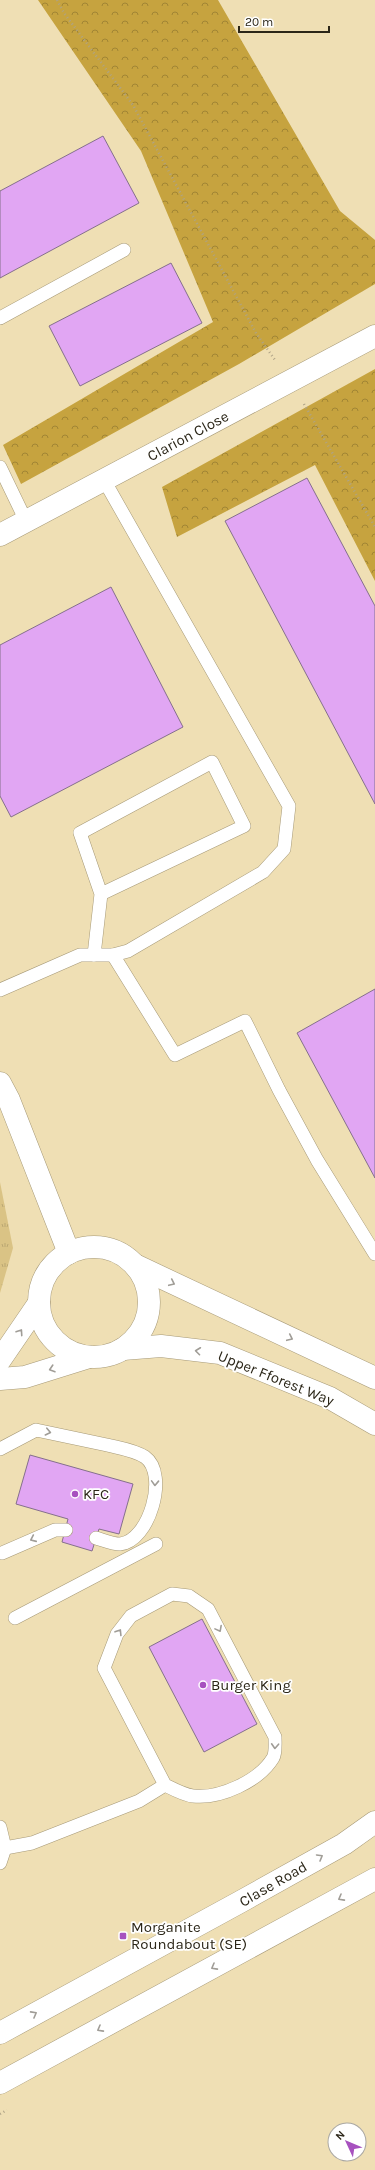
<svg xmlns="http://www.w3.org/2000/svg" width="375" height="2170" font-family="Karla,sans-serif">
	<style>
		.built { fill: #efdfb4; fill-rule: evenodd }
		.grass { fill: url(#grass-tufts) }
		.forest { fill: url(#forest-crowns) }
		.building { fill: #e1a6f3; stroke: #85708c }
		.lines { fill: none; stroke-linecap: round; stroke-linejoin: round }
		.service-casing { stroke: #a69977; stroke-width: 14 }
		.minor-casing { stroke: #a69977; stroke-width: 23 }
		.primary-casing { stroke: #a69977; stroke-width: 23 }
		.path { stroke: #aea387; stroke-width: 2.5; stroke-dasharray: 1 3; stroke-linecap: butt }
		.service { stroke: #fff; stroke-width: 13 }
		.minor { stroke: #fff; stroke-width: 22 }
		.primary { stroke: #fff; stroke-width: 22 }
		.oneway { stroke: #a09d97 }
		.poi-dot { fill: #a751bf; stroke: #fff; stroke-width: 1.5 }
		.labels { text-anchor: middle; stroke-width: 3.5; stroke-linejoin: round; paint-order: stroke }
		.street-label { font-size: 15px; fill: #2b2618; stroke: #fff }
		.poi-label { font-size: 15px; fill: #2b2618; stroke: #fff; text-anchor: start }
	</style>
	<defs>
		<pattern id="grass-tufts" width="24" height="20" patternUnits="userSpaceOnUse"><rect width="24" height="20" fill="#dac385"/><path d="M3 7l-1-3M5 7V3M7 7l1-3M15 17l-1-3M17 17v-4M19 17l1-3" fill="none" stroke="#bba772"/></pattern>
		<pattern id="forest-crowns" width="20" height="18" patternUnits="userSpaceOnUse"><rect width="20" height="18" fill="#c6a33f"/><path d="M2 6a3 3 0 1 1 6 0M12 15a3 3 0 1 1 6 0" fill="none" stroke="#a18534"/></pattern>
	</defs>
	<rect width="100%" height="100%" fill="#f8eac6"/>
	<path class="built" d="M0 0H375V2170H0ZM335 2130H359V2154H335Z"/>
	<path class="grass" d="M0 1182 13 1248 0 1293Z"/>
	<g class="forest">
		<path d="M38 0H218L340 211 375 240V284L239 364 21 484 3 445 213 322 141 151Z"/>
		<path d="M375 369V581L315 465 177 537 162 487Z"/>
	</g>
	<g class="building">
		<path d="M103 136 139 203 0 278V191Z"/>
		<path d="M171 263 202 323 80 386 49 326Z"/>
		<path d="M307 478 375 606V804L225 521Z"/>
		<path d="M111 587 183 727 11 817 0 796V645Z"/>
		<path d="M375 989V1178L297 1033Z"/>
		<path d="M30 1455 133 1484 119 1534 99 1529 92 1551 62 1542 68 1519 16 1504Z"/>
		<path d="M202 1619 257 1724 204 1752 149 1647Z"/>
	</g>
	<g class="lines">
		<defs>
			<g id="service">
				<path d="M0 318 124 250"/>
				<path d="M0 467 26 521"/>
				<path d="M94 955 101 894 80 833 212 762 244 826 101 894"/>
				<path d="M113 955 175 1055 245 1021 279 1090 317 1160 375 1254"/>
				<path d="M0 990 80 955H113L128 951 263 872 284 849 289 806 104 480"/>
				<path d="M0 1449 36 1430C60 1435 83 1440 107 1445 119 1448 134 1450 145 1457 169 1474 149 1542 120 1544 113 1544 103 1540 96 1538"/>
				<path d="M2 1553 55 1530H66"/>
				<path d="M15 1618 156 1544"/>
				<path d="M0 1827 5 1848 0 1863"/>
				<path d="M5 1848 32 1843 139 1801 165 1785 104 1668 117 1634 131 1616 172 1594 189 1596 208 1609 275 1737C275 1743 276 1753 273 1758 259 1781 220 1799 193 1796 184 1795 173 1789 165 1785"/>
			</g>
			<g id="minor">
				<path d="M0 535 375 336"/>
				<path d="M0 1083 9 1100 69 1253"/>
				<circle cx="94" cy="1302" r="55"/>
				<path d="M137 1266 375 1378"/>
				<path d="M123 1349 161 1346 220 1353 330 1398 375 1424"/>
				<path d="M0 1360 39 1303"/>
				<path d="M0 1379 25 1377 89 1357"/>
			</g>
			<g id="primary">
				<path d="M0 2033 240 1902 344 1844 375 1822"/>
				<path d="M0 2083 375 1879"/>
			</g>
		</defs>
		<use href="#service" class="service-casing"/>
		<use href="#minor" class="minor-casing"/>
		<use href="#primary" class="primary-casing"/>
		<g class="path">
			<path d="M57 0 64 13 133 105 256 333 275 360"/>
			<path d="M304 404 375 527"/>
			<path d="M0 2114 7 2110"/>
		</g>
		<use href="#service" class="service"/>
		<use href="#minor" class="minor"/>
		<use href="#primary" class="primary"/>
	</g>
	<defs><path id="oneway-chevron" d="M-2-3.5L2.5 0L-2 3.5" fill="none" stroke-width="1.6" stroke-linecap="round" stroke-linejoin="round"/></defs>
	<g class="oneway">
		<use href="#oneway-chevron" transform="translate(172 1283) rotate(25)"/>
		<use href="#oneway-chevron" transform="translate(20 1332) rotate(-56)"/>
		<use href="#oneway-chevron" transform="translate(290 1338) rotate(25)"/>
		<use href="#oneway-chevron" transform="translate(198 1351) rotate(-173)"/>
		<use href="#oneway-chevron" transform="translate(52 1369) rotate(162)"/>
		<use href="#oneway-chevron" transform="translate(48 1432) rotate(13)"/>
		<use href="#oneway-chevron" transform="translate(155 1483) rotate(92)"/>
		<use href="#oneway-chevron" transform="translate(33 1539) rotate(156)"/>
		<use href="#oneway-chevron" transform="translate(219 1629) rotate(62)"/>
		<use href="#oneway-chevron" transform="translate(119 1632) rotate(-58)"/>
		<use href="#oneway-chevron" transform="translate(275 1746) rotate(93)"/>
		<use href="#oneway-chevron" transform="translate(320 1857) rotate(-30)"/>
		<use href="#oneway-chevron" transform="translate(341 1898) rotate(151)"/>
		<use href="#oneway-chevron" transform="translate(214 1967) rotate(151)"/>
		<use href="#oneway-chevron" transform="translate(34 2014) rotate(-29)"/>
		<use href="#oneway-chevron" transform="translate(100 2029) rotate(151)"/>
	</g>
	<g class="poi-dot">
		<circle cx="75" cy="1494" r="4"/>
		<circle cx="203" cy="1685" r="4"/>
		<rect x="119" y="1932" width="8" height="8" rx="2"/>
	</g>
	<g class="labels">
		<g class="street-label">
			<text transform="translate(188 436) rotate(-28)" y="5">Clarion Close</text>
			<text transform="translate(276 1378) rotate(22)" y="5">Upper Fforest Way</text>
			<text transform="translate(273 1884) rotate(-30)" y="5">Clase Road</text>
		</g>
		<g class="poi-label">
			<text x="83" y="1499">KFC</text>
			<text x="211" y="1690">Burger King</text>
			<text x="131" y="1932">Morganite<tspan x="131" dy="17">Roundabout (SE)</tspan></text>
		</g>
	</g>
	<g transform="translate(347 2142) rotate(314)"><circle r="19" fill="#ffffff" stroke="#aaa8a3"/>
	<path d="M0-3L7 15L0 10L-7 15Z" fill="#a751bf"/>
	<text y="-6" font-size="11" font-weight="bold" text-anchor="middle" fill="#2b2618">N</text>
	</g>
	<path d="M239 26v6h90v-6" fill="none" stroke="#2b2618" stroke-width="2"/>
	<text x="245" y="26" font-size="12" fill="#2b2618" stroke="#ffffff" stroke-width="3" paint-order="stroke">20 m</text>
</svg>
